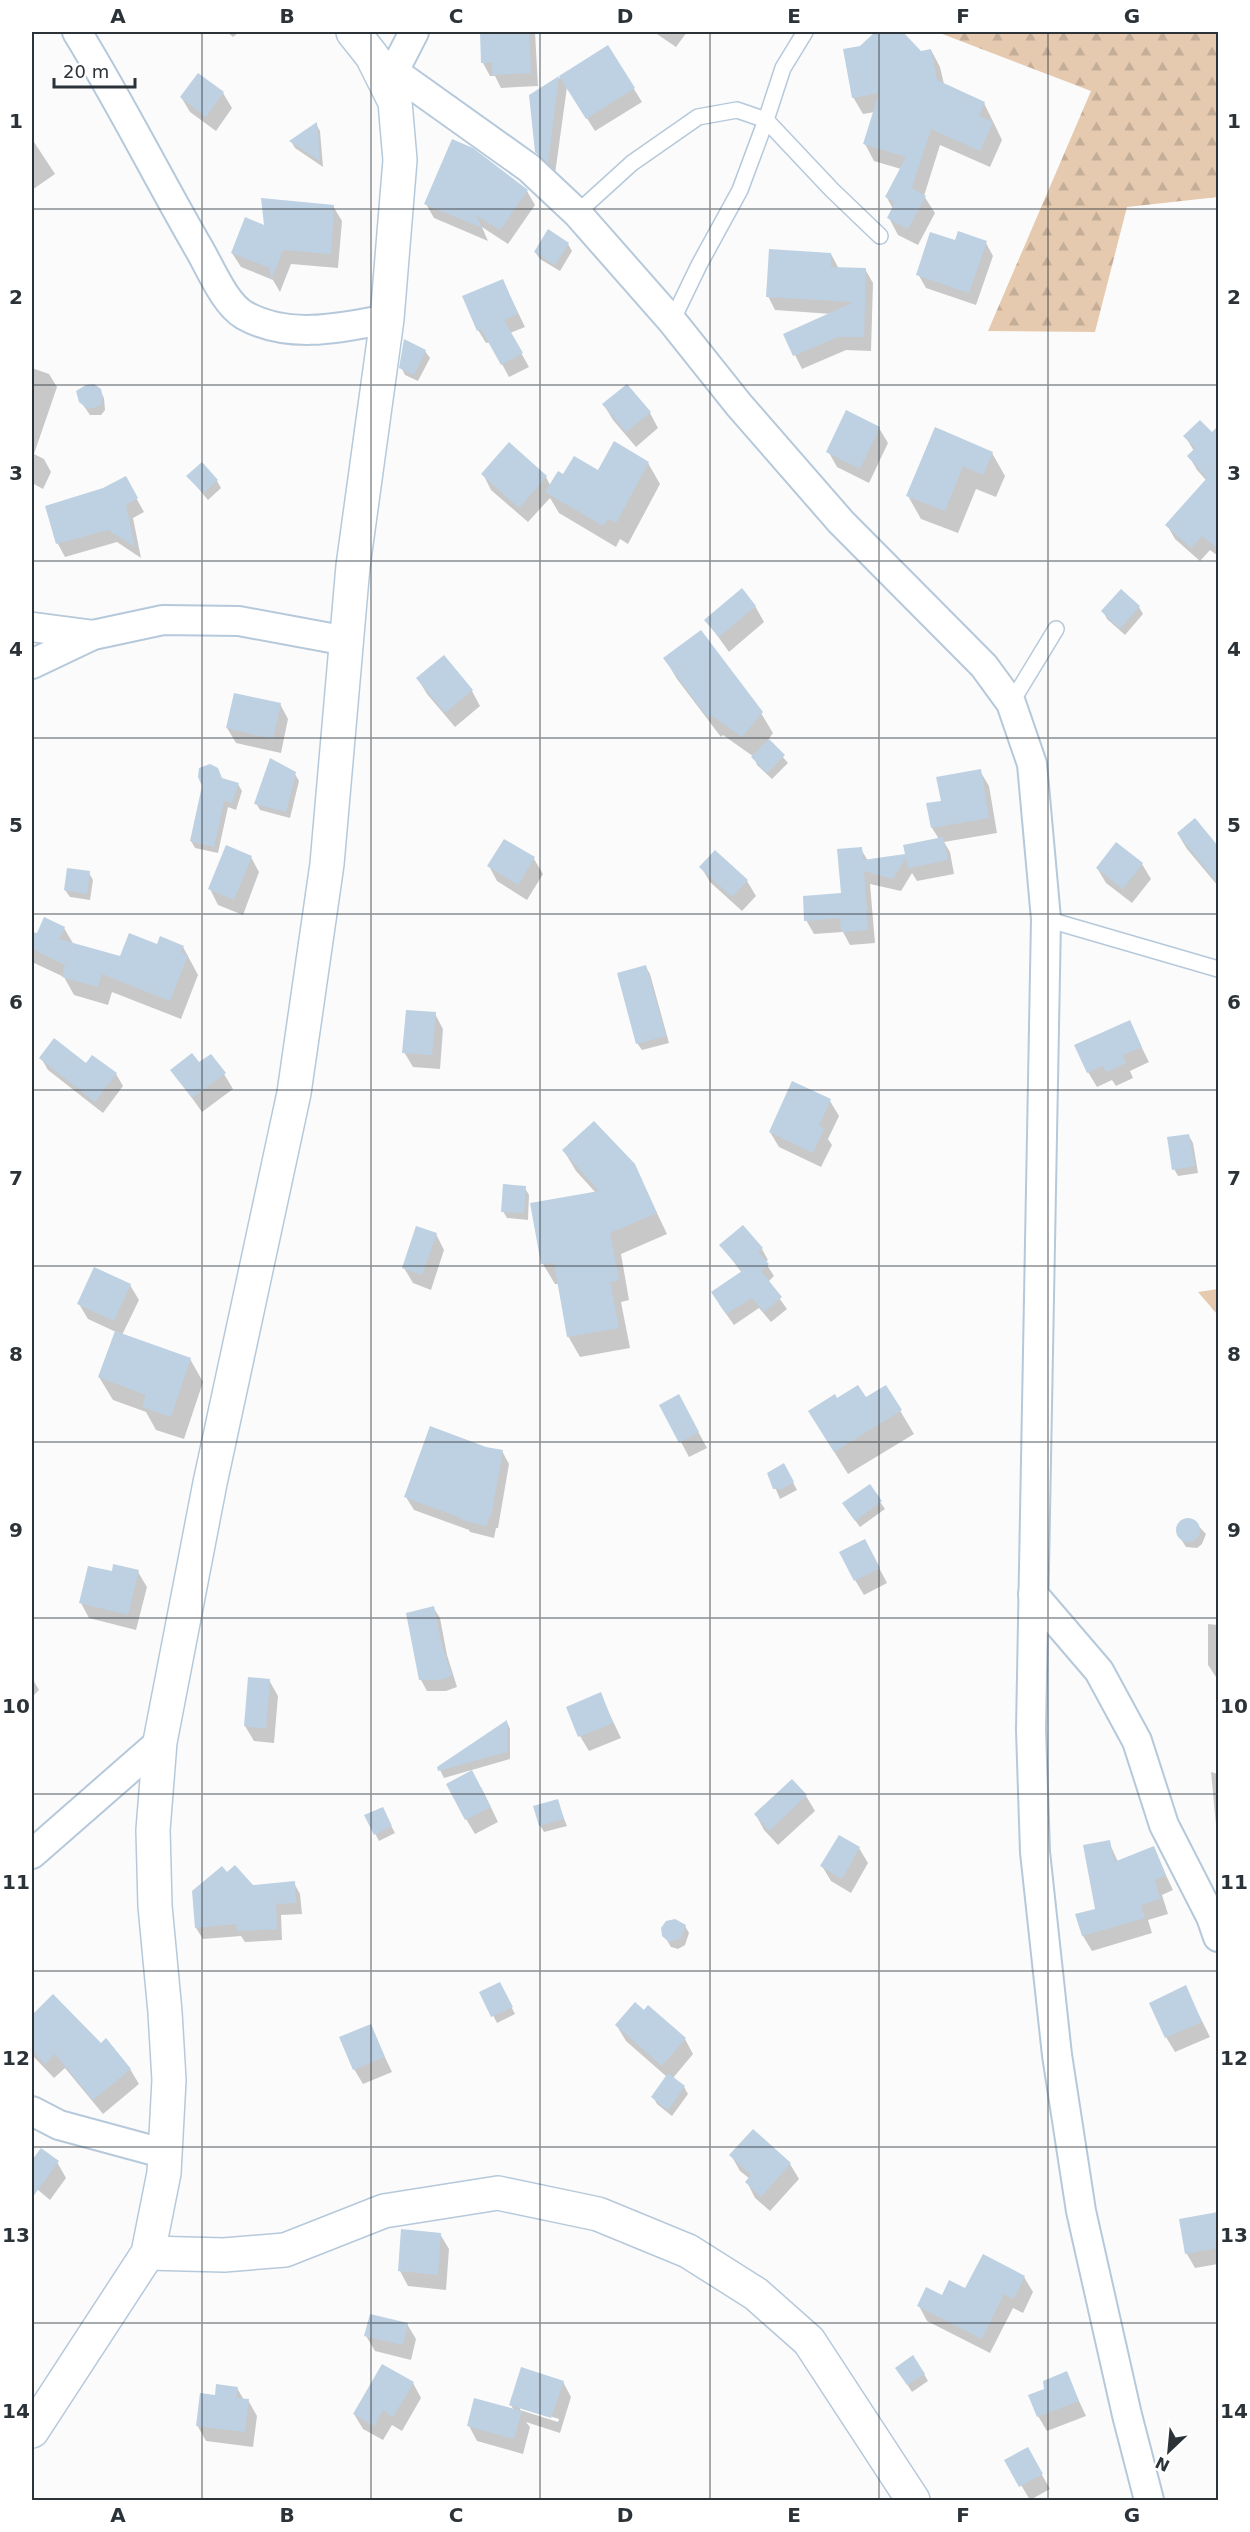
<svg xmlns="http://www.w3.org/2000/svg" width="1250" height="2532" font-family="'DejaVu Sans',sans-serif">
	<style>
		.forest { fill: url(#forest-firs) }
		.shadow { fill: #0003; fill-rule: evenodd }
		.building { fill: #bdd1e3 }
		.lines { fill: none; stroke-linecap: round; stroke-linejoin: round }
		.service-casing { stroke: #b5c9db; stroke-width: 18 }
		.minor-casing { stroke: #b5c9db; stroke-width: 32 }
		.tertiary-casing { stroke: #b5c9db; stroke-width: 36 }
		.service { stroke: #fff; stroke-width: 15 }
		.minor { stroke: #fff; stroke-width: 28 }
		.tertiary { stroke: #fff; stroke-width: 33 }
		.grid { fill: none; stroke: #2b3339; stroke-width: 1.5; stroke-opacity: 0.55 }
		.neatline { fill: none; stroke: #2b3339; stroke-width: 2 }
		.grid-label { font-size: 20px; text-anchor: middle; font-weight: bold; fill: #2b3339 }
	</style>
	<defs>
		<pattern id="forest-firs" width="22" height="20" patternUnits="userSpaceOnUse" patternTransform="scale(1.5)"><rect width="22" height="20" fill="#e6caaf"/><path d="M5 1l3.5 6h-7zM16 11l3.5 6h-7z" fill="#c5ae97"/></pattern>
	</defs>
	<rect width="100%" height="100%" fill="#fbfbfb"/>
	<g class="forest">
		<path d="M937 32H1218V197L1127 207 1095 332 988 331 1091 91Z"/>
		<path d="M1218 1289V1315L1198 1292Z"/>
	</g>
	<g class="shadow">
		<path d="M227 32H239L233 37Z"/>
		<path d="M481 32H535L538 86 501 88 495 76H490L483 63Z"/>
		<path d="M654 32H687L676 47Z"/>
		<path d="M878 32H901L920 52 931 50 940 67 944 84 984 103 1002 140 990 167 940 145 924 196 935 213 918 245 898 235 889 218 893 209 886 196 901 169 874 161 865 144 875 112 863 114 853 97 860 47Z"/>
		<path d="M608 47 642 102 595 131 567 87 555 174 544 165 536 151 531 96Z"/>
		<path d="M198 75 223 93 232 108 216 131 190 112 181 97Z"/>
		<path d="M316 124 320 131 323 167 295 148 291 141Z"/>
		<path d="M34 142 55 174 32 190V143Z"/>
		<path d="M527 191 535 205 508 244 482 227 488 241 434 218 426 204Z"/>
		<path d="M333 206 342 221 338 268 291 264 280 292 273 280 241 267 232 253 266 227Z"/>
		<path d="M956 242 986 243 993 256 976 305 926 288 918 274Z"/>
		<path d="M568 244 572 251 560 271 540 259 535 252Z"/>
		<path d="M831 254 839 269H865L873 283 871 351 846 350 802 369 785 335 832 314 775 310 768 296Z"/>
		<path d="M503 281 525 327 510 333 529 367 509 377 490 342 486 343 478 330Z"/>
		<path d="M425 351 430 358 418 381 405 375 401 367Z"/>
		<path d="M32 368 49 374 57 387 34 454 44 459 51 472 43 489 32 483Z"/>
		<path d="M100 390 104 398 105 410 101 415H90L81 402Z"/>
		<path d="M604 405 650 413 658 428 636 447 613 420Z"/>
		<path d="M1200 422 1218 442V556L1210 550 1200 561 1175 539 1167 525 1207 481 1197 470 1189 456 1194 451 1185 436Z"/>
		<path d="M879 428 888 443 869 483 837 467 828 451Z"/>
		<path d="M936 429 992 453 1005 476 996 497 976 489 958 533 921 519 908 496Z"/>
		<path d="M648 463 660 484 628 544 620 539 616 547 559 513 550 498 528 522 491 490 483 474 546 477 550 485 564 476 599 472Z"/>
		<path d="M188 476 217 481 221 488 208 500Z"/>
		<path d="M125 478 144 512 133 518 141 558 117 542 65 557 58 544 47 507 104 490Z"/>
		<path d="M1121 591 1139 607 1143 614 1125 635 1107 619 1103 611Z"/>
		<path d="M755 606 764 622 729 652 706 620Z"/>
		<path d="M665 659 761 713 773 733 768 740 788 763 772 779 757 765 754 757 723 735 721 737 677 679Z"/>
		<path d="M418 679 472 691 480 706 455 727 427 694Z"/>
		<path d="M280 704 288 719 281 753 236 743 227 728Z"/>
		<path d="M980 771 989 786 997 833 944 842 950 852 954 874 917 881 912 873 901 891 870 884 875 943 850 945 843 932 814 934 806 920 843 894 861 849 868 861 907 856 939 839 932 828 928 805 942 802Z"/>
		<path d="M295 774 299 781 290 818 260 810 256 803Z"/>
		<path d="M222 780 238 784 242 791 236 810 228 807 218 853 195 848 191 841Z"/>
		<path d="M1195 820 1218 848V886L1187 849 1178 834Z"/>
		<path d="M251 857 259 872 243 915 218 905 210 889Z"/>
		<path d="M534 859 543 874 527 900 497 881 489 866Z"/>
		<path d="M1142 864 1151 879 1132 903 1106 883 1097 868Z"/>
		<path d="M701 867 747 881 756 896 742 911 710 882Z"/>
		<path d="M89 873 93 880 90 900 70 897 65 890Z"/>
		<path d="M64 928 74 945 121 958 158 946 183 947 198 975 181 1019 112 992 108 1005 74 995 64 977 32 962V933L37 935Z"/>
		<path d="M646 967 650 974 669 1043 642 1050 637 1043Z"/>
		<path d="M435 1014 443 1029 440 1069 413 1067 404 1052Z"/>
		<path d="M1129 1022 1149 1062 1130 1071 1133 1078 1116 1086 1112 1080 1097 1087 1088 1072Z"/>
		<path d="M41 1058 86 1065 116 1074 123 1086 103 1113 48 1070Z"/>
		<path d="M199 1065 224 1074 233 1089 202 1112 172 1070Z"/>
		<path d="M793 1083 830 1101 839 1116 828 1139 832 1145 821 1167 779 1147 770 1132Z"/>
		<path d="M1189 1136 1193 1143 1198 1173 1178 1176 1174 1169Z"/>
		<path d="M564 1151 634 1165 667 1234 621 1254 629 1300 621 1302 630 1348 580 1357 568 1336 559 1284H555L543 1264 532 1204 596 1193 576 1171Z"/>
		<path d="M525 1188 529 1195 528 1220 507 1218 503 1211Z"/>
		<path d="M436 1234 444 1250 431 1290 413 1283 404 1268Z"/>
		<path d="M721 1245 762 1249 768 1260 765 1262 774 1276 768 1282 787 1309 771 1322 759 1308 734 1325 719 1304 742 1273Z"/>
		<path d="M130 1285 139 1300 122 1335 190 1359 203 1382 184 1439 156 1430 146 1412 113 1400 99 1377 116 1332 88 1319 79 1304Z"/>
		<path d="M886 1387 914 1434 848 1474 823 1434 837 1400H866Z"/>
		<path d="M687 1411 707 1448 689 1457 681 1442Z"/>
		<path d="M486 1448 502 1451 509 1464 498 1528H496L494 1538 470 1532 469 1530 414 1510 406 1497Z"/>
		<path d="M784 1465 797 1490 780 1499 769 1473Z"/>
		<path d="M869 1486 885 1509 860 1527 848 1511Z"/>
		<path d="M1186 1519 1193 1520 1206 1534 1202 1544 1197 1548 1186 1547 1177 1533 1180 1522Z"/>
		<path d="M873 1556 887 1583 864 1595 855 1580Z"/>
		<path d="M138 1572 147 1587 136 1630 89 1618 81 1603 113 1573Z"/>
		<path d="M433 1607 440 1618 447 1655 457 1687 446 1691H427L421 1680Z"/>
		<path d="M1208 1624 1218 1625V1680L1208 1665Z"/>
		<path d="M32 1678 39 1690 32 1697Z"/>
		<path d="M269 1680 278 1696 274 1743 254 1741 245 1726Z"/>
		<path d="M600 1694 621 1738 589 1751 580 1736Z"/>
		<path d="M507 1722 510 1729V1759L444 1778 439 1768Z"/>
		<path d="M1211 1772 1218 1774V1837L1217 1835Z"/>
		<path d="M481 1787 498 1822 475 1834 466 1819Z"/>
		<path d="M806 1796 815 1811 778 1845 764 1830 756 1815Z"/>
		<path d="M557 1801 567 1826 544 1832 540 1825Z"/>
		<path d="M382 1809 395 1833 379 1841 366 1816Z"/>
		<path d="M1109 1842 1118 1862 1153 1848 1173 1890 1162 1895 1168 1914 1148 1920 1152 1933 1092 1951 1083 1936 1077 1915 1097 1910Z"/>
		<path d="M859 1848 868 1863 851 1893 831 1881 822 1866Z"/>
		<path d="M227 1874 252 1887 294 1883 300 1894 302 1914 281 1915 282 1940 245 1942 241 1936 203 1939 196 1928Z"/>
		<path d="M685 1926 689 1933 685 1945 678 1949 671 1947 662 1932Z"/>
		<path d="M1185 1987 1210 2037 1175 2052 1166 2037Z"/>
		<path d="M503 1991 515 2014 497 2023 481 1992Z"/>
		<path d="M53 1996 101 2045 130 2069 139 2084 103 2114 65 2068 54 2078 32 2055V2017Z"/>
		<path d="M370 2026 392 2072 363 2084 354 2069Z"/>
		<path d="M617 2026 685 2039 693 2054 673 2078 684 2087 688 2094 672 2116 657 2104 653 2097 667 2077 626 2041Z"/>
		<path d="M753 2131 790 2164 799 2179 770 2211 755 2198 747 2182 750 2179 740 2171 731 2155Z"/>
		<path d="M41 2150 57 2162 66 2178 50 2200 32 2185V2163Z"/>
		<path d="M1218 2214V2264L1195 2268 1187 2254 1180 2220Z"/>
		<path d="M440 2234 449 2249 446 2290 408 2286 400 2271Z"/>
		<path d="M1024 2277 1033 2292 1023 2313 1013 2308 990 2353 927 2321 919 2306 966 2290Z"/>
		<path d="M407 2324 416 2339 411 2360 375 2351 366 2336Z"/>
		<path d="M1066 2373 1086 2416 1047 2431 1038 2416 1045 2390Z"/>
		<path d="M924 2374 928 2381 912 2392 901 2375Z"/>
		<path d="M563 2382 571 2397 560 2433 526 2422 530 2427 523 2454 477 2441 469 2426 514 2410 510 2404ZM520 2407 559 2419 558 2422 520 2410Z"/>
		<path d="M413 2383 421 2398 402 2431 392 2425 383 2440 363 2429 354 2414Z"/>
		<path d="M237 2388 244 2400H248L257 2416 253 2447 206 2441 197 2425 216 2397Z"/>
		<path d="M1027 2449 1050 2489 1030 2500 1006 2460Z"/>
	</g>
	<g class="building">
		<path d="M529 32 531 73 492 75V63H481L480 33Z"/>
		<path d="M875 32H903L921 51 931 49 937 80 985 102 979 116 993 122 980 151 931 129 912 188 926 196 908 229 887 218 895 202 885 197 906 157 863 144 879 93 852 98 843 49 860 46Z"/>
		<path d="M608 45 635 88 586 119 559 76 548 163 535 152 529 95Z"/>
		<path d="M198 73 224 92 206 117 180 97Z"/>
		<path d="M317 122 320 161 289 141Z"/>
		<path d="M452 139 473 148 528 190 500 230 476 215 482 228 424 204Z"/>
		<path d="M261 198 334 205 331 254 283 250 271 280 270 268 231 253 245 217 264 225Z"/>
		<path d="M548 229 569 243 555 265 534 252Z"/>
		<path d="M958 231 987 241 969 293 916 275 930 232 955 240Z"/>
		<path d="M769 249 831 253V267L866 268 864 337H838L793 356 783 334 854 302 766 297Z"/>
		<path d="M503 279 518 314 504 320 523 353 501 365 481 329 477 331 462 296Z"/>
		<path d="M404 339 426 350 414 375 399 368Z"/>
		<path d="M94 384 101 389 103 398 100 406 88 409 79 402 76 391 86 385Z"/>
		<path d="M627 384 651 412 626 432 602 404Z"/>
		<path d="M846 410 880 427 860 469 826 452Z"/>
		<path d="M1200 420 1212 432 1218 426V549L1202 536 1191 548 1165 525 1207 478 1187 456 1195 448 1183 436Z"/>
		<path d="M935 427 993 452 983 475 963 466 945 511 906 496Z"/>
		<path d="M614 441 649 462 616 523 608 519 603 526 545 492 558 471 563 474 574 456 598 470Z"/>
		<path d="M509 442 547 476 519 508 481 474Z"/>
		<path d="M202 462 218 480 203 493 186 476Z"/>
		<path d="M126 476 138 498 126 505 135 547 108 530 56 544 45 506 103 488Z"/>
		<path d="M742 588 756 606 719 637 704 620Z"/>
		<path d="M1121 589 1140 606 1120 629 1101 611Z"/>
		<path d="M701 630 763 712 742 737 711 715 708 718 663 658Z"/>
		<path d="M444 655 473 690 445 713 416 678Z"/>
		<path d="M234 693 281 703 273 739 226 728Z"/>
		<path d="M769 739 785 755 767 773 751 757Z"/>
		<path d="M270 758 296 772 286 812 254 804Z"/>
		<path d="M210 764 218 768 222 778 239 783 232 803 224 801 214 847 190 841 202 786 198 777 199 768Z"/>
		<path d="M981 769 989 818 931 828 926 803 941 801 936 777Z"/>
		<path d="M1195 818 1218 846V884L1177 833Z"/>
		<path d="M943 837 948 860 908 868 906 858 893 879 864 871 868 930 841 932 840 918 804 921 803 896 841 893 837 849 862 847 863 860 905 854 903 845Z"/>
		<path d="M504 839 535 857 518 885 487 866Z"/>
		<path d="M1116 842 1143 863 1123 889 1096 868Z"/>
		<path d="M226 845 252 856 234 900 208 889Z"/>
		<path d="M715 850 748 880 732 897 699 867Z"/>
		<path d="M67 868 90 871 87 894 64 890Z"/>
		<path d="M44 917 65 927 59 939 120 956 129 933 157 944 160 936 184 946 181 952 188 955 170 1001 102 974 98 987 62 977 65 965 32 949V932L37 933Z"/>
		<path d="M646 965 666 1036 636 1044 617 973Z"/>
		<path d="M406 1010 436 1012 432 1055 402 1053Z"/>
		<path d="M1130 1020 1142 1047 1123 1055 1126 1063 1106 1072 1103 1066 1087 1073 1074 1045Z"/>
		<path d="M54 1038 86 1063 92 1055 117 1073 95 1102 39 1058Z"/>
		<path d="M192 1053 199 1062 211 1054 226 1073 192 1098 170 1070Z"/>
		<path d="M792 1081 831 1099 819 1126 824 1129 813 1153 769 1132Z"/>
		<path d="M594 1121 635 1164 657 1213 610 1233 619 1280 610 1282 619 1328 567 1337 554 1263 541 1264 530 1203 599 1191 562 1150Z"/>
		<path d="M1189 1134 1195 1166 1172 1170 1167 1137Z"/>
		<path d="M503 1184 526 1186 524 1213 501 1212Z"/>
		<path d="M743 1225 763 1248 758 1252 769 1264 761 1271 782 1297 764 1312 752 1298 726 1314 711 1292 742 1271 719 1245Z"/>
		<path d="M416 1226 437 1233 422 1275 402 1268Z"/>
		<path d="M94 1267 131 1284 114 1321 77 1304Z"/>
		<path d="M115 1331 191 1358 171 1417 142 1407 146 1395 98 1377Z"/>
		<path d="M858 1385 866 1397 886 1385 902 1410 834 1452 808 1411 835 1394 837 1398Z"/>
		<path d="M679 1394 699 1432 679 1443 659 1405Z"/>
		<path d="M430 1426 486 1447 503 1450 491 1516H489L487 1526 461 1520V1518L404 1497Z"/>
		<path d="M784 1463 794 1482 782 1489H773L767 1473Z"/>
		<path d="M870 1484 882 1501 855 1521 842 1503Z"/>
		<circle cx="1188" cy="1530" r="12"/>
		<path d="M865 1539 880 1568 854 1581 839 1552Z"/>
		<path d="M113 1564 139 1570 128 1615 79 1603 88 1566 112 1571Z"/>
		<path d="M434 1606 441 1642 452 1676 439 1680H419L406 1613Z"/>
		<path d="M248 1677 270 1679 266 1729 244 1726Z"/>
		<path d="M601 1692 613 1723 578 1737 566 1707Z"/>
		<path d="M507 1720V1752L438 1771 437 1767Z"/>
		<path d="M472 1770 491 1807 465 1820 446 1784Z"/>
		<path d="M792 1779 807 1795 769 1831 754 1814Z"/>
		<path d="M558 1799 564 1819 539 1826 533 1806Z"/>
		<path d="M383 1807 392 1826 374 1835 364 1815Z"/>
		<path d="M839 1835 860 1847 842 1879 820 1866Z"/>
		<path d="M1110 1840 1114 1862 1154 1846 1166 1875 1155 1880 1160 1899 1141 1905 1145 1918 1082 1936 1075 1914 1095 1909 1083 1845Z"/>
		<path d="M235 1865 253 1885 295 1881 296 1903 276 1904 277 1929 237 1931 236 1924 195 1928 192 1891 222 1866 227 1872Z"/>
		<path d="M675 1919 686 1925 681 1938 669 1942 662 1936 661 1928 666 1921Z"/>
		<path d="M500 1982 513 2007 491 2017 479 1992Z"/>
		<path d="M1186 1985 1202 2022 1165 2038 1149 2003Z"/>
		<path d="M53 1994 101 2043 106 2038 131 2069 93 2100 55 2054 45 2064 32 2050V2015Z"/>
		<path d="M635 2002 644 2010 648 2005 686 2038 662 2066 615 2025Z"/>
		<path d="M371 2024 385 2057 353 2070 339 2037Z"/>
		<path d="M668 2073 685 2086 668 2110 651 2097Z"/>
		<path d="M753 2129 791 2163 761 2197 745 2182 751 2175 729 2155Z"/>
		<path d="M41 2148 59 2161 32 2198V2160Z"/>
		<path d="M1218 2212V2248L1185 2254 1179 2219Z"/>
		<path d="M401 2229 441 2233 438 2275 398 2271Z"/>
		<path d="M983 2254 1025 2276 1014 2299 1004 2294 982 2339 917 2306 926 2287 942 2295 949 2280 965 2288Z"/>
		<path d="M370 2314 408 2323 403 2345 364 2336Z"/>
		<path d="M913 2355 925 2374 907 2385 895 2368Z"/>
		<path d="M382 2364 414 2382 393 2417 383 2410 374 2426 353 2414Z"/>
		<path d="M521 2367 564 2381 551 2418 509 2405Z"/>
		<path d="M1067 2371 1079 2401 1037 2417 1028 2395 1044 2389 1043 2381Z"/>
		<path d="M216 2384 238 2387 236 2398 249 2399 245 2432 196 2426 200 2393 215 2395Z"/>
		<path d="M474 2398 522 2411 514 2439 467 2426Z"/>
		<path d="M1028 2447 1043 2474 1019 2487 1004 2460Z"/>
	</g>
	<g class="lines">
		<defs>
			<g id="service">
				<path d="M805 32 783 68 766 120 832 190 880 236"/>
				<path d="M577 213 632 163 698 117 737 110 766 120 740 190 699 265 672 321"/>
				<path d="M1011 703 1056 629"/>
				<path d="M1046 919 1218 969"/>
			</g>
			<g id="minor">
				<path d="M77 32C120 102 157 176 198 247 210 267 224 303 244 315 288 340 341 328 387 319"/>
				<path d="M372 56 529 168 577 213 672 321 739 405 841 522 984 666 1011 703 1032 764 1046 919 1031 1730 1035 1852 1057 2055 1081 2211 1127 2415 1149 2500"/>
				<path d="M394 71 414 32"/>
				<path d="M32 627 93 635"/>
				<path d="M32 664 93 635 163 620 239 621 347 641"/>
				<path d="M1033 1594 1099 1671 1137 1741 1164 1825 1211 1917 1218 1937"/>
				<path d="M32 1854 160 1742"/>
				<path d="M32 2111 59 2125 166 2154"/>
			</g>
			<g id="tertiary">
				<path d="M148 2253 224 2255 285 2250 384 2211 498 2193 598 2214 688 2251 756 2294 809 2341 913 2500"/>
				<path d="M32 2431 148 2253 164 2173 169 2080 165 2012 155 1906 153 1830 160 1742 210 1483 294 1093 327 864 353 566 387 319 400 160 395 102 372 56 353 32"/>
			</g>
		</defs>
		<use href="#service" class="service-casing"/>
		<use href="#minor" class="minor-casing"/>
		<use href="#tertiary" class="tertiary-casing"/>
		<use href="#service" class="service"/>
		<use href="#minor" class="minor"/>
		<use href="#tertiary" class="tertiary"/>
	</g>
	<path class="grid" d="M202 32V2500M371 32V2500M540 32V2500M710 32V2500M879 32V2500M1048 32V2500M32 209H1218M32 385H1218M32 561H1218M32 738H1218M32 914H1218M32 1090H1218M32 1266H1218M32 1442H1218M32 1618H1218M32 1794H1218M32 1971H1218M32 2147H1218M32 2323H1218"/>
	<rect width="1250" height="2532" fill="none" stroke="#ffffff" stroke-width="66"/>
	<g transform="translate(1169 2451) rotate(206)" stroke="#ffffff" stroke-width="4.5" paint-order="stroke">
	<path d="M0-4.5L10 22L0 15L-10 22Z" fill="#2b3339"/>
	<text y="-9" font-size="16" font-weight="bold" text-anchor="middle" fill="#2b3339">N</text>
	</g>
	<path d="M54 78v9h81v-9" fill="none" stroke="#2b3339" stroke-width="3"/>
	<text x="63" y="78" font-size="18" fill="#2b3339" stroke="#ffffff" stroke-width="4.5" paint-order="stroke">20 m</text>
	<rect x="33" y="33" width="1184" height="2466" class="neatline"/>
	<g class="grid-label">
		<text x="118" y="23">A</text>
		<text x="287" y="23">B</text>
		<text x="456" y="23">C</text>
		<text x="625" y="23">D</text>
		<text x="794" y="23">E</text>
		<text x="963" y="23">F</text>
		<text x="1132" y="23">G</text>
		<text x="16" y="128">1</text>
		<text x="1234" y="128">1</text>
		<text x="16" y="304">2</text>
		<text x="1234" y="304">2</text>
		<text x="16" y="480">3</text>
		<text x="1234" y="480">3</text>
		<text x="16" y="656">4</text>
		<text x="1234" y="656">4</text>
		<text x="16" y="832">5</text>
		<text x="1234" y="832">5</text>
		<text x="16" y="1009">6</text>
		<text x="1234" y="1009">6</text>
		<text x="16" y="1185">7</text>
		<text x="1234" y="1185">7</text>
		<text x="16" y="1361">8</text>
		<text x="1234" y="1361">8</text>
		<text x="16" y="1537">9</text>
		<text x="1234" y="1537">9</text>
		<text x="16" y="1713">10</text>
		<text x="1234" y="1713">10</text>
		<text x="16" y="1889">11</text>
		<text x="1234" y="1889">11</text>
		<text x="16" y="2065">12</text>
		<text x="1234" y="2065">12</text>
		<text x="16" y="2242">13</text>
		<text x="1234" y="2242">13</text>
		<text x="16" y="2418">14</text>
		<text x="1234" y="2418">14</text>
		<text x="118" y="2522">A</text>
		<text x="287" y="2522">B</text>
		<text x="456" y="2522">C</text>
		<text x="625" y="2522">D</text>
		<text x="794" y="2522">E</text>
		<text x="963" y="2522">F</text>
		<text x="1132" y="2522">G</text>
	</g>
</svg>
